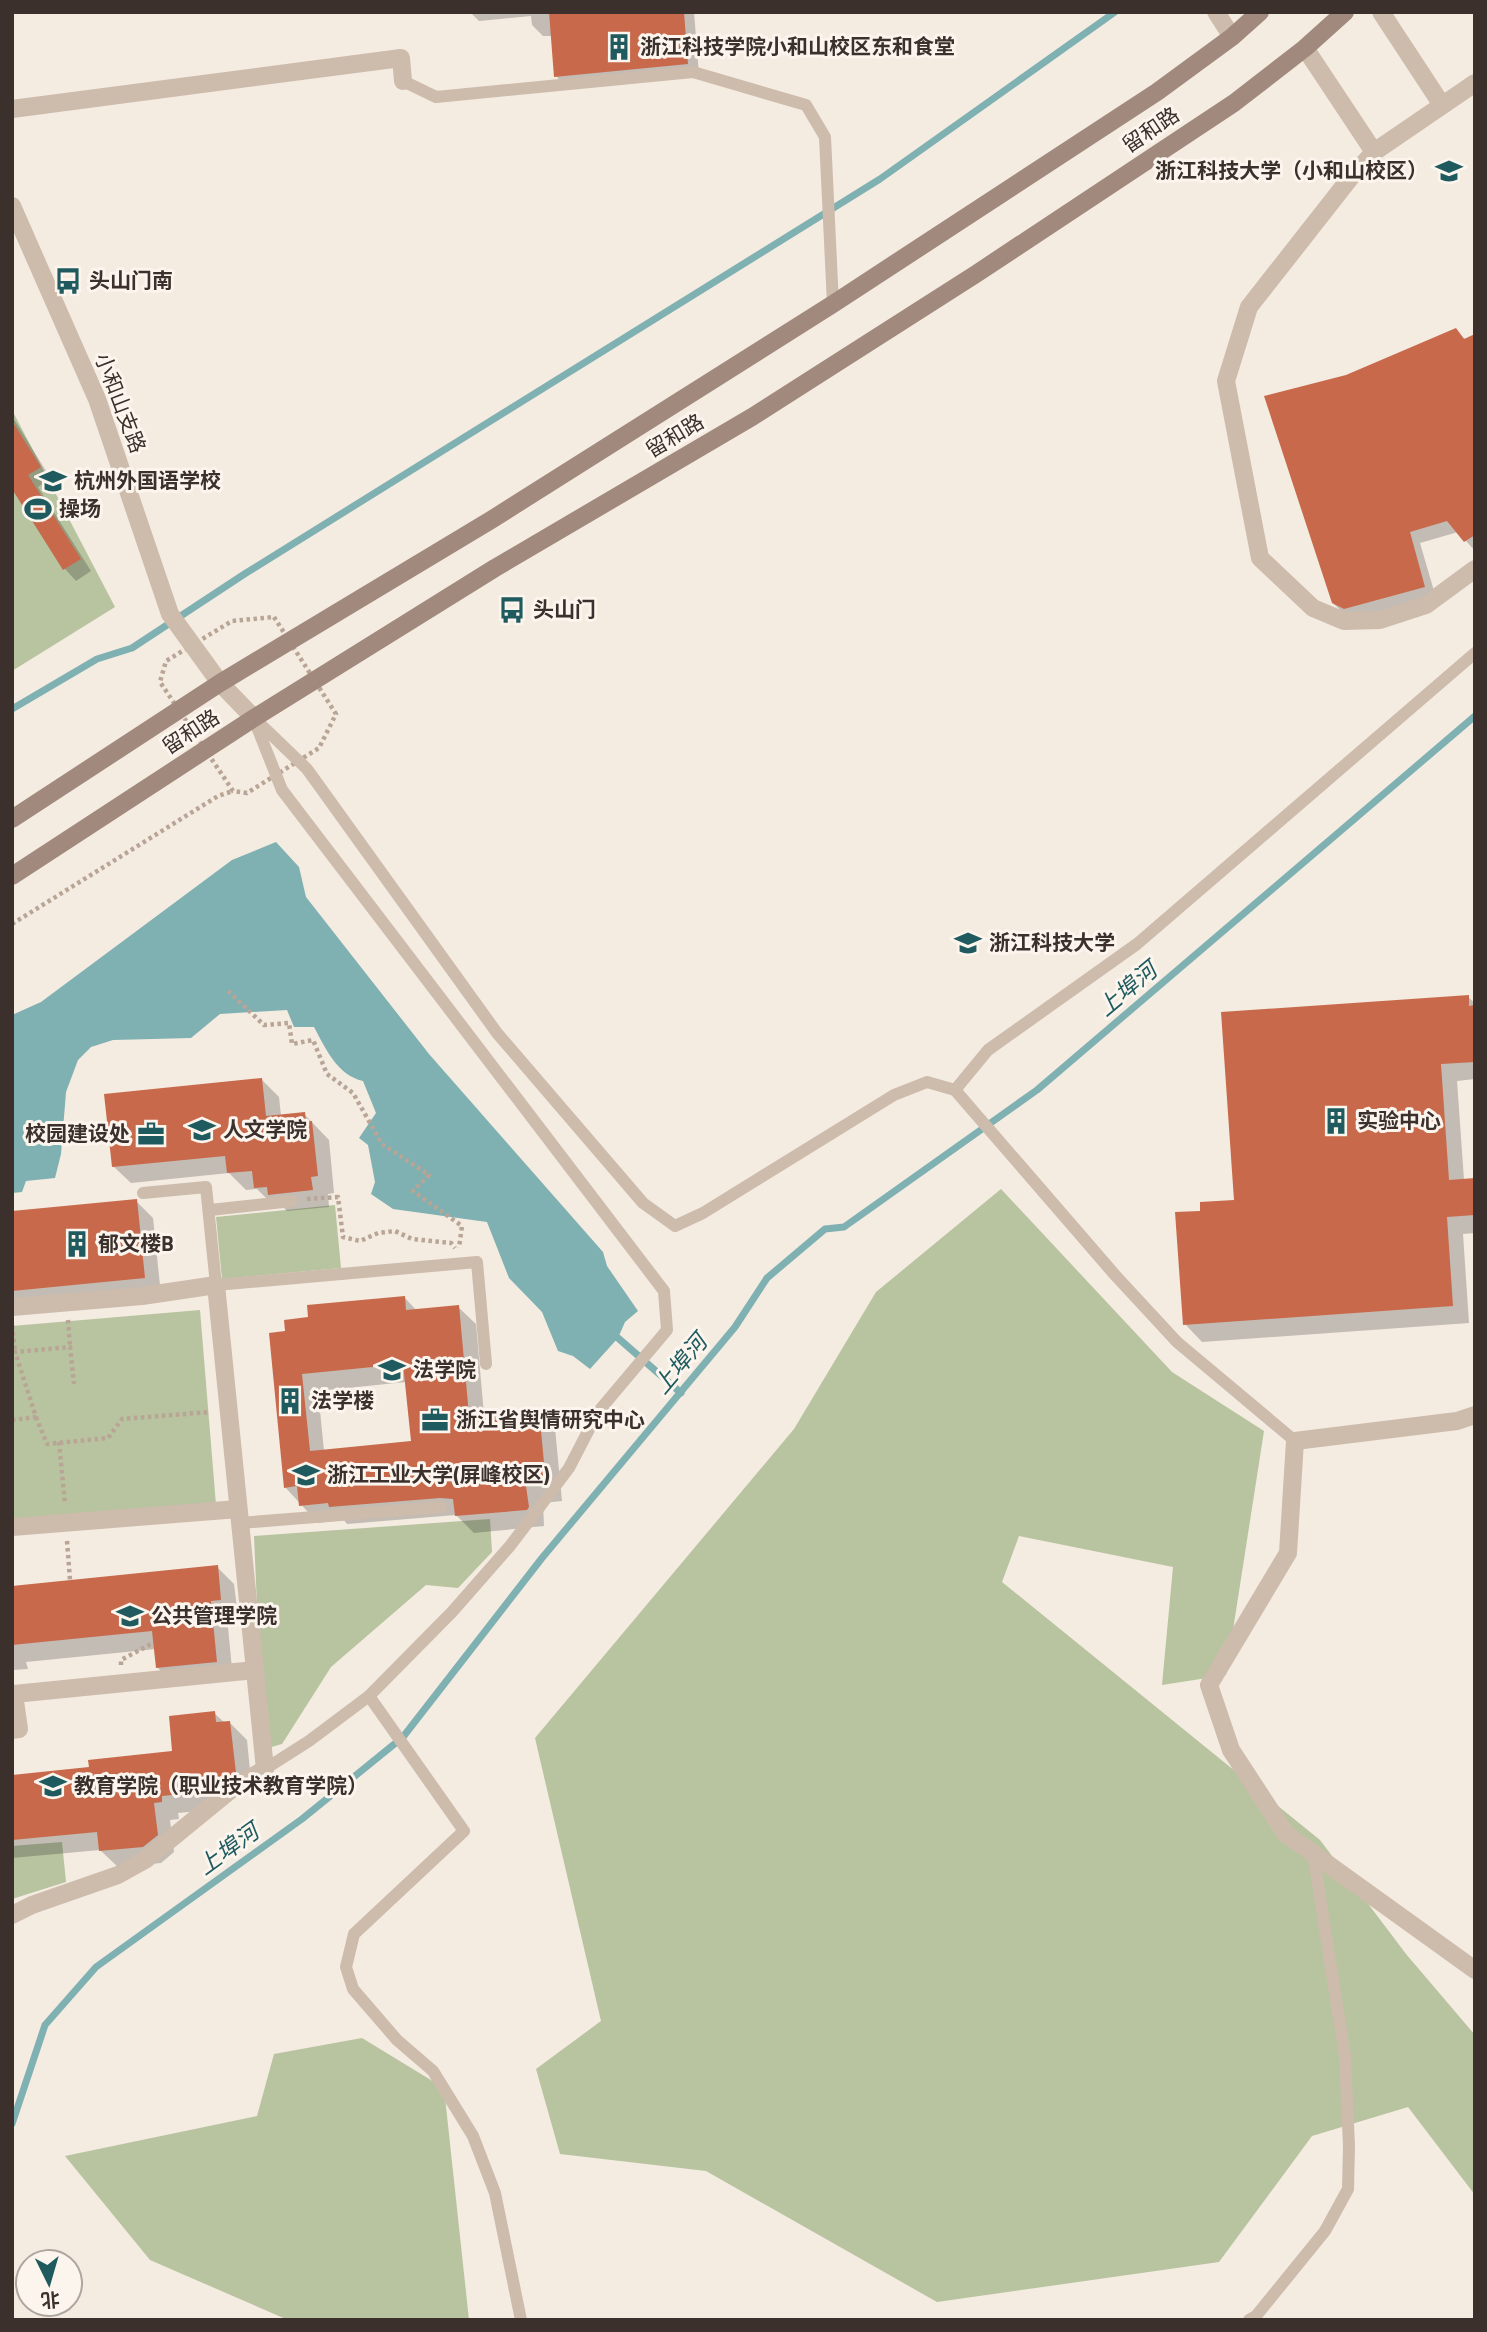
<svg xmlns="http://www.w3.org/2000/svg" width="1487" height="2332" font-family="'Titillium Web','Noto Sans SC',sans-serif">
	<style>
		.green { fill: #b8c4a0 }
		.water { fill: #7fb0b2 }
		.shadow { fill: #0003; fill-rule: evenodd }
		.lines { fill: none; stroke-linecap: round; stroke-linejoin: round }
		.stream { stroke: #7fb0b2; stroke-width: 7 }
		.building { fill: #c8694b; fill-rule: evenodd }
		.path { stroke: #b9a596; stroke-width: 4.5; stroke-dasharray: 3.5 3.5; stroke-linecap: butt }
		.service { stroke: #cdbbac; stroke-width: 12 }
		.minor { stroke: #cdbbac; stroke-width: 18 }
		.tertiary { stroke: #cdbbac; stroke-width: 18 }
		.secondary { stroke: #a18a7d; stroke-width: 18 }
		.labels { text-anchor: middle; stroke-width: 6; stroke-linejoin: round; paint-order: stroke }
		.poi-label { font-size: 21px; font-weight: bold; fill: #3b302b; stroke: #fbf5ee; text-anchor: start }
		.street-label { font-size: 21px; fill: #3b302b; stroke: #fbf5ee }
		.water-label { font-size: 23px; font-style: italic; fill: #1f5a5e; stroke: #fbf5ee }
	</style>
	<rect width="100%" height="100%" fill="#f4ebe1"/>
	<g class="green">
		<path d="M12 410 115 607 12 671Z"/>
		<path d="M1001 1189 1172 1372 1264 1431 1226 1675 1162 1685 1173 1567 1019 1536 1002 1582 1320 1840 1406 1954 1475 2035V2195L1408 2107 1312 2136 1219 2262 937 2302 706 2171 560 2154 536 2069 601 2021 535 1738 794 1429 876 1292Z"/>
		<path d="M335 1205 341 1268 222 1279 216 1217Z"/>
		<path d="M200 1310 216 1505 12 1523V1326Z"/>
		<path d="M490 1519 492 1552 458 1588 426 1585 331 1667 282 1744 268 1748 259 1651 254 1536Z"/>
		<path d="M62 1842 66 1882 12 1899V1846Z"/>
		<path d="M362 2038 444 2088 469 2320H288L150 2260 65 2156 257 2116 274 2054Z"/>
	</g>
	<path class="water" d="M276 842 299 867 306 897 429 1054 603 1252 607 1266 638 1311 625 1322 618 1338 590 1369 573 1356 558 1351 542 1312 509 1278 487 1222 393 1209 371 1194 375 1182 368 1145 359 1138 376 1113 363 1081C337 1075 326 1049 314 1027H294L287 1010 220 1014 191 1038 113 1040 91 1047 78 1060 66 1092 61 1154 55 1178 26 1181 22 1192 12 1193V1015L41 1002 232 860Z"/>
	<g class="shadow">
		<path d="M470 12H694L699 75 567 87 556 76 553 36H543L532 25 531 16 479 21Z"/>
		<path d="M1456 330 1466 340 1475 342V551L1458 532 1420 543 1436 598 1357 620 1345 615 1333 603 1347 377Z"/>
		<path d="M12 416 51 479 38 487 91 571 76 581 65 569 12 486Z"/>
		<path d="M1468 997 1475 1003V1079L1457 1081 1464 1180 1475 1179V1233L1463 1234 1469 1323 1202 1342 1185 1324 1202 1212 1236 1201Z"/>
		<path d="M262 1080 279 1097 281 1116 304 1114 329 1140 334 1193 328 1194 329 1207 287 1211 280 1204 273 1205 257 1189 246 1190 229 1173 131 1183 113 1166Z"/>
		<path d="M136 1201 153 1218 161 1295 12 1309V1212Z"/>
		<path d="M405 1298 417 1311 458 1307 476 1324 484 1415 538 1410 555 1428 562 1501 543 1503 544 1526 474 1533 456 1515 347 1524 344 1520 318 1523 285 1487 286 1333 310 1319ZM406 1382 412 1442 324 1451 318 1391Z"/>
		<path d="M217 1567 234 1584 238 1617H227L233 1679 175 1685 158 1668 156 1649 26 1662 28 1669 12 1670V1588Z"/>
		<path d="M214 1713 225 1723 229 1722 247 1740 252 1791 244 1796 208 1799 209 1810 178 1813 179 1819 170 1820 174 1852 161 1863 118 1867 100 1850 12 1858V1777L91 1769 174 1753Z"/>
	</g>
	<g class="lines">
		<g class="stream">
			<path d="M12 709 97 659 132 648 246 573 880 179 1115 12"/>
			<path d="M618 1338 681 1393"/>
			<path d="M12 2124 45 2025 96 1967 302 1819 403 1737 542 1558 735 1327 767 1278 825 1229 844 1227 1037 1090 1475 716"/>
		</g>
	</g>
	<g class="building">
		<path d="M549 12H684L688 64 554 77Z"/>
		<path d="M1456 328 1464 339 1475 334V535L1464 542 1447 521 1410 532 1425 587 1344 609 1332 603 1264 396 1346 375Z"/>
		<path d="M12 421 41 467 28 475 81 559 63 570 12 489Z"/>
		<path d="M1469 995V1006L1475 1005V1062L1441 1064 1449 1180 1475 1178V1215L1447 1217 1453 1306 1183 1325 1175 1212 1200 1211V1202L1234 1200 1221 1012Z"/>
		<path d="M262 1078 266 1116 305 1112 306 1122 312 1121 318 1176 311 1177 313 1190 268 1195 267 1187 254 1188 252 1171 227 1173 225 1156 112 1167 104 1094Z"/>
		<path d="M137 1199 145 1278 12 1291V1211Z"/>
		<path d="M405 1296 406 1310 459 1305 469 1415 539 1409 546 1484 526 1486 529 1507 527 1510 455 1516 453 1499 440 1498 329 1507 328 1503 299 1506 297 1486 284 1488 269 1333 285 1331 284 1320 308 1317 307 1305ZM403 1364 411 1441 310 1451 302 1374Z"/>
		<path d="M218 1565 221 1600 211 1601 217 1662 156 1668 152 1631 12 1645V1586Z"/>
		<path d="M215 1711 216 1722 230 1721 236 1773 226 1779 192 1782 193 1793 162 1796V1802L154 1803 158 1835 143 1847 99 1851 97 1832 12 1840V1775L89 1767 88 1760 172 1751 169 1716Z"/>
	</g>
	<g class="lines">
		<g class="path">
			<path d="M274 617 336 714 319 748 247 793 233 791 160 682 166 661 232 621Z"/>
			<path d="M12 924 218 796 233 791"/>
			<path d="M228 991 264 1025 289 1023 292 1044 313 1040 327 1074 353 1093 382 1144 429 1175 413 1191 462 1226 459 1248"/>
			<path d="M307 1199 338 1197 343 1237 360 1241 378 1233 395 1231 412 1239 451 1243 455 1248"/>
			<path d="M68 1320 70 1347"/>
			<path d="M12 1325 15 1352"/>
			<path d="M36 1417 47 1444 108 1438 122 1419 210 1412"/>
			<path d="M12 1420 36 1417 15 1352 70 1347 74 1384"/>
			<path d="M59 1442 65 1504"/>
			<path d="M67 1541 70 1580"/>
			<path d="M121 1665V1660L153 1643"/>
		</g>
		<g class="service">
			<path d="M403 81 436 97 693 72 806 105 825 137 833 304"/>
			<path d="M254 718 307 769 497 1033 643 1203 675 1226 703 1213 894 1095 927 1082 955 1090 1115 1275 1177 1342 1295 1441"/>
			<path d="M255 722 282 790 664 1291 667 1330 598 1412 569 1468 510 1546 452 1612 369 1696 309 1741 265 1769"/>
			<path d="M955 1090 988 1050 1137 944 1475 653"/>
			<path d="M143 1193 206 1187 216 1285 477 1262 486 1364"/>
			<path d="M210 1210 292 1201"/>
			<path d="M240 1523 441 1507"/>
			<path d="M369 1696 464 1831 354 1934 346 1967 353 1989 397 2040 433 2071 473 2136 495 2193 521 2320"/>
			<path d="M1249 2320 1256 2316 1325 2231 1348 2189 1349 2146 1345 2056 1313 1853"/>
		</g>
		<g class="minor">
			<path d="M1216 12 1232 37"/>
			<path d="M1381 12 1442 105"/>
			<path d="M1305 48 1374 152"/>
			<path d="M1475 83 1374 152 1351 177 1249 307 1226 381 1260 558 1313 608 1344 621 1380 620 1426 605 1475 569"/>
			<path d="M12 109 401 58 403 81"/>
			<path d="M12 1307 142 1296 216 1285 265 1769 233 1788 145 1860 118 1875 32 1905 12 1915"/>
			<path d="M1475 1415 1457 1421 1295 1441 1288 1553 1209 1685 1231 1750 1286 1834 1475 1970"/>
			<path d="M12 1527 238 1509"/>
			<path d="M12 1730 19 1729 14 1694 255 1670"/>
		</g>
		<path class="tertiary" d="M12 206 97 399 170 614 220 683 254 718"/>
		<g class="secondary">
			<path d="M12 819 220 683 491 520 833 304 1157 92 1232 37 1260 12"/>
			<path d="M12 876 254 718 495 568 752 417 976 274 1234 103 1305 48 1345 12"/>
		</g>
	</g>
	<defs>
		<symbol id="building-bare" viewBox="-9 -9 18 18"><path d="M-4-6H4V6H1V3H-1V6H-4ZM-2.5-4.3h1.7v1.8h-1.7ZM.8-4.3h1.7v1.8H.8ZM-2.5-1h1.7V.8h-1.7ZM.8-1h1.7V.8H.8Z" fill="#1f5a5e" stroke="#fbf5ee" stroke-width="2.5" paint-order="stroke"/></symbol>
		<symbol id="university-bare" viewBox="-9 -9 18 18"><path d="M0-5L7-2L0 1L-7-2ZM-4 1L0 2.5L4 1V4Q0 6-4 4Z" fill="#1f5a5e" stroke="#fbf5ee" stroke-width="2.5" paint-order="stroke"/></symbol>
		<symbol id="bus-bare" viewBox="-9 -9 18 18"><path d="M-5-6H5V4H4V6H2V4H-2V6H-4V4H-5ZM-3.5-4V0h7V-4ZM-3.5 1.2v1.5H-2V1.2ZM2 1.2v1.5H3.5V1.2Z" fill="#1f5a5e" stroke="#fbf5ee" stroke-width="2.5" paint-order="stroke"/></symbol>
		<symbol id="school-bare" viewBox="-9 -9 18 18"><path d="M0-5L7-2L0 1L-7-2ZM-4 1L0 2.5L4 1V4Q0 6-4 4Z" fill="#1f5a5e" stroke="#fbf5ee" stroke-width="2.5" paint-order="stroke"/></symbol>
		<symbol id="stadium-bare" viewBox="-9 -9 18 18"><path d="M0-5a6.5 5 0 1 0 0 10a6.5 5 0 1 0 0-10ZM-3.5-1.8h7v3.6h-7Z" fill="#1f5a5e" stroke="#fbf5ee" stroke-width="2.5" paint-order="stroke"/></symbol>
		<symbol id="office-bare" viewBox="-9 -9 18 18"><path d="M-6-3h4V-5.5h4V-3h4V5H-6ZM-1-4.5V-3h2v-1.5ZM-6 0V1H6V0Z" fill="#1f5a5e" stroke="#fbf5ee" stroke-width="2.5" paint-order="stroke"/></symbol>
	</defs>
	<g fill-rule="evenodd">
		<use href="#building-bare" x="600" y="28" width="38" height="38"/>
		<use href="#university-bare" x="1430" y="152" width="38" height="38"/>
		<use href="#bus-bare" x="49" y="262" width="38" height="38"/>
		<use href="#school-bare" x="34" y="462" width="38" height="38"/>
		<use href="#stadium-bare" x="19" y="490" width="38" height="38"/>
		<use href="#bus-bare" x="493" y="591" width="38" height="38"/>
		<use href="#university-bare" x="949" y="924" width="38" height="38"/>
		<use href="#building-bare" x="1317" y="1102" width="38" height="38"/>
		<use href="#university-bare" x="183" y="1111" width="38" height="38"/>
		<use href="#office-bare" x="132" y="1115" width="38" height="38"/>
		<use href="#building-bare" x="58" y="1225" width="38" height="38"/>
		<use href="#university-bare" x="373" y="1351" width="38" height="38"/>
		<use href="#building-bare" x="271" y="1382" width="38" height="38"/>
		<use href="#office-bare" x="416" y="1401" width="38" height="38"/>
		<use href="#university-bare" x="287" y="1456" width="38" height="38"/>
		<use href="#university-bare" x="111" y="1597" width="38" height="38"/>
		<use href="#university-bare" x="34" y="1767" width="38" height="38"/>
	</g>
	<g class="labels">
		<g class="poi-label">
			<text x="640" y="54">浙江科技学院小和山校区东和食堂</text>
			<text x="1428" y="178" text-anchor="end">浙江科技大学（小和山校区）</text>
			<text x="89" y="288">头山门南</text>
			<text x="74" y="488">杭州外国语学校</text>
			<text x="59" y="516">操场</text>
			<text x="533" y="617">头山门</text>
			<text x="989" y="950">浙江科技大学</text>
			<text x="1357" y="1128">实验中心</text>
			<text x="223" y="1137">人文学院</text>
			<text x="130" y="1141" text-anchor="end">校园建设处</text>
			<text x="98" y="1251">郁文楼B</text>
			<text x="413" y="1377">法学院</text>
			<text x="311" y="1408">法学楼</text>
			<text x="456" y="1427">浙江省舆情研究中心</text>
			<text x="327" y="1482">浙江工业大学(屏峰校区)</text>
			<text x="151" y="1623">公共管理学院</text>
			<text x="74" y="1793">教育学院（职业技术教育学院）</text>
		</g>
		<g class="street-label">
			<text transform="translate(1151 130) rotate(-34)" y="7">留和路</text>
			<text transform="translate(120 403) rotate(69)" y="7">小和山支路</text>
			<text transform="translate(675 436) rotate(-31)" y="7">留和路</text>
			<text transform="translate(191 732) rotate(-33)" y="7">留和路</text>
		</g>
		<g class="water-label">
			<text transform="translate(1127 989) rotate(-40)" y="8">上埠河</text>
			<text transform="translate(680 1364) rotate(-50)" y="8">上埠河</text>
			<text transform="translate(228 1849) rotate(-36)" y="8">上埠河</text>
		</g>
	</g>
	<rect width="1487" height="2332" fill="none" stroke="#3b302b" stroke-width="28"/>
	<g transform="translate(49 2283) rotate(175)"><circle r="33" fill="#fbf5ee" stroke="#aea6a0" stroke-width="2"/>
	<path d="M0-5L12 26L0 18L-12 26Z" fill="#1f5a5e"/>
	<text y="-10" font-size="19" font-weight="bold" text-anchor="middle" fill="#3b302b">北</text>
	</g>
</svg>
